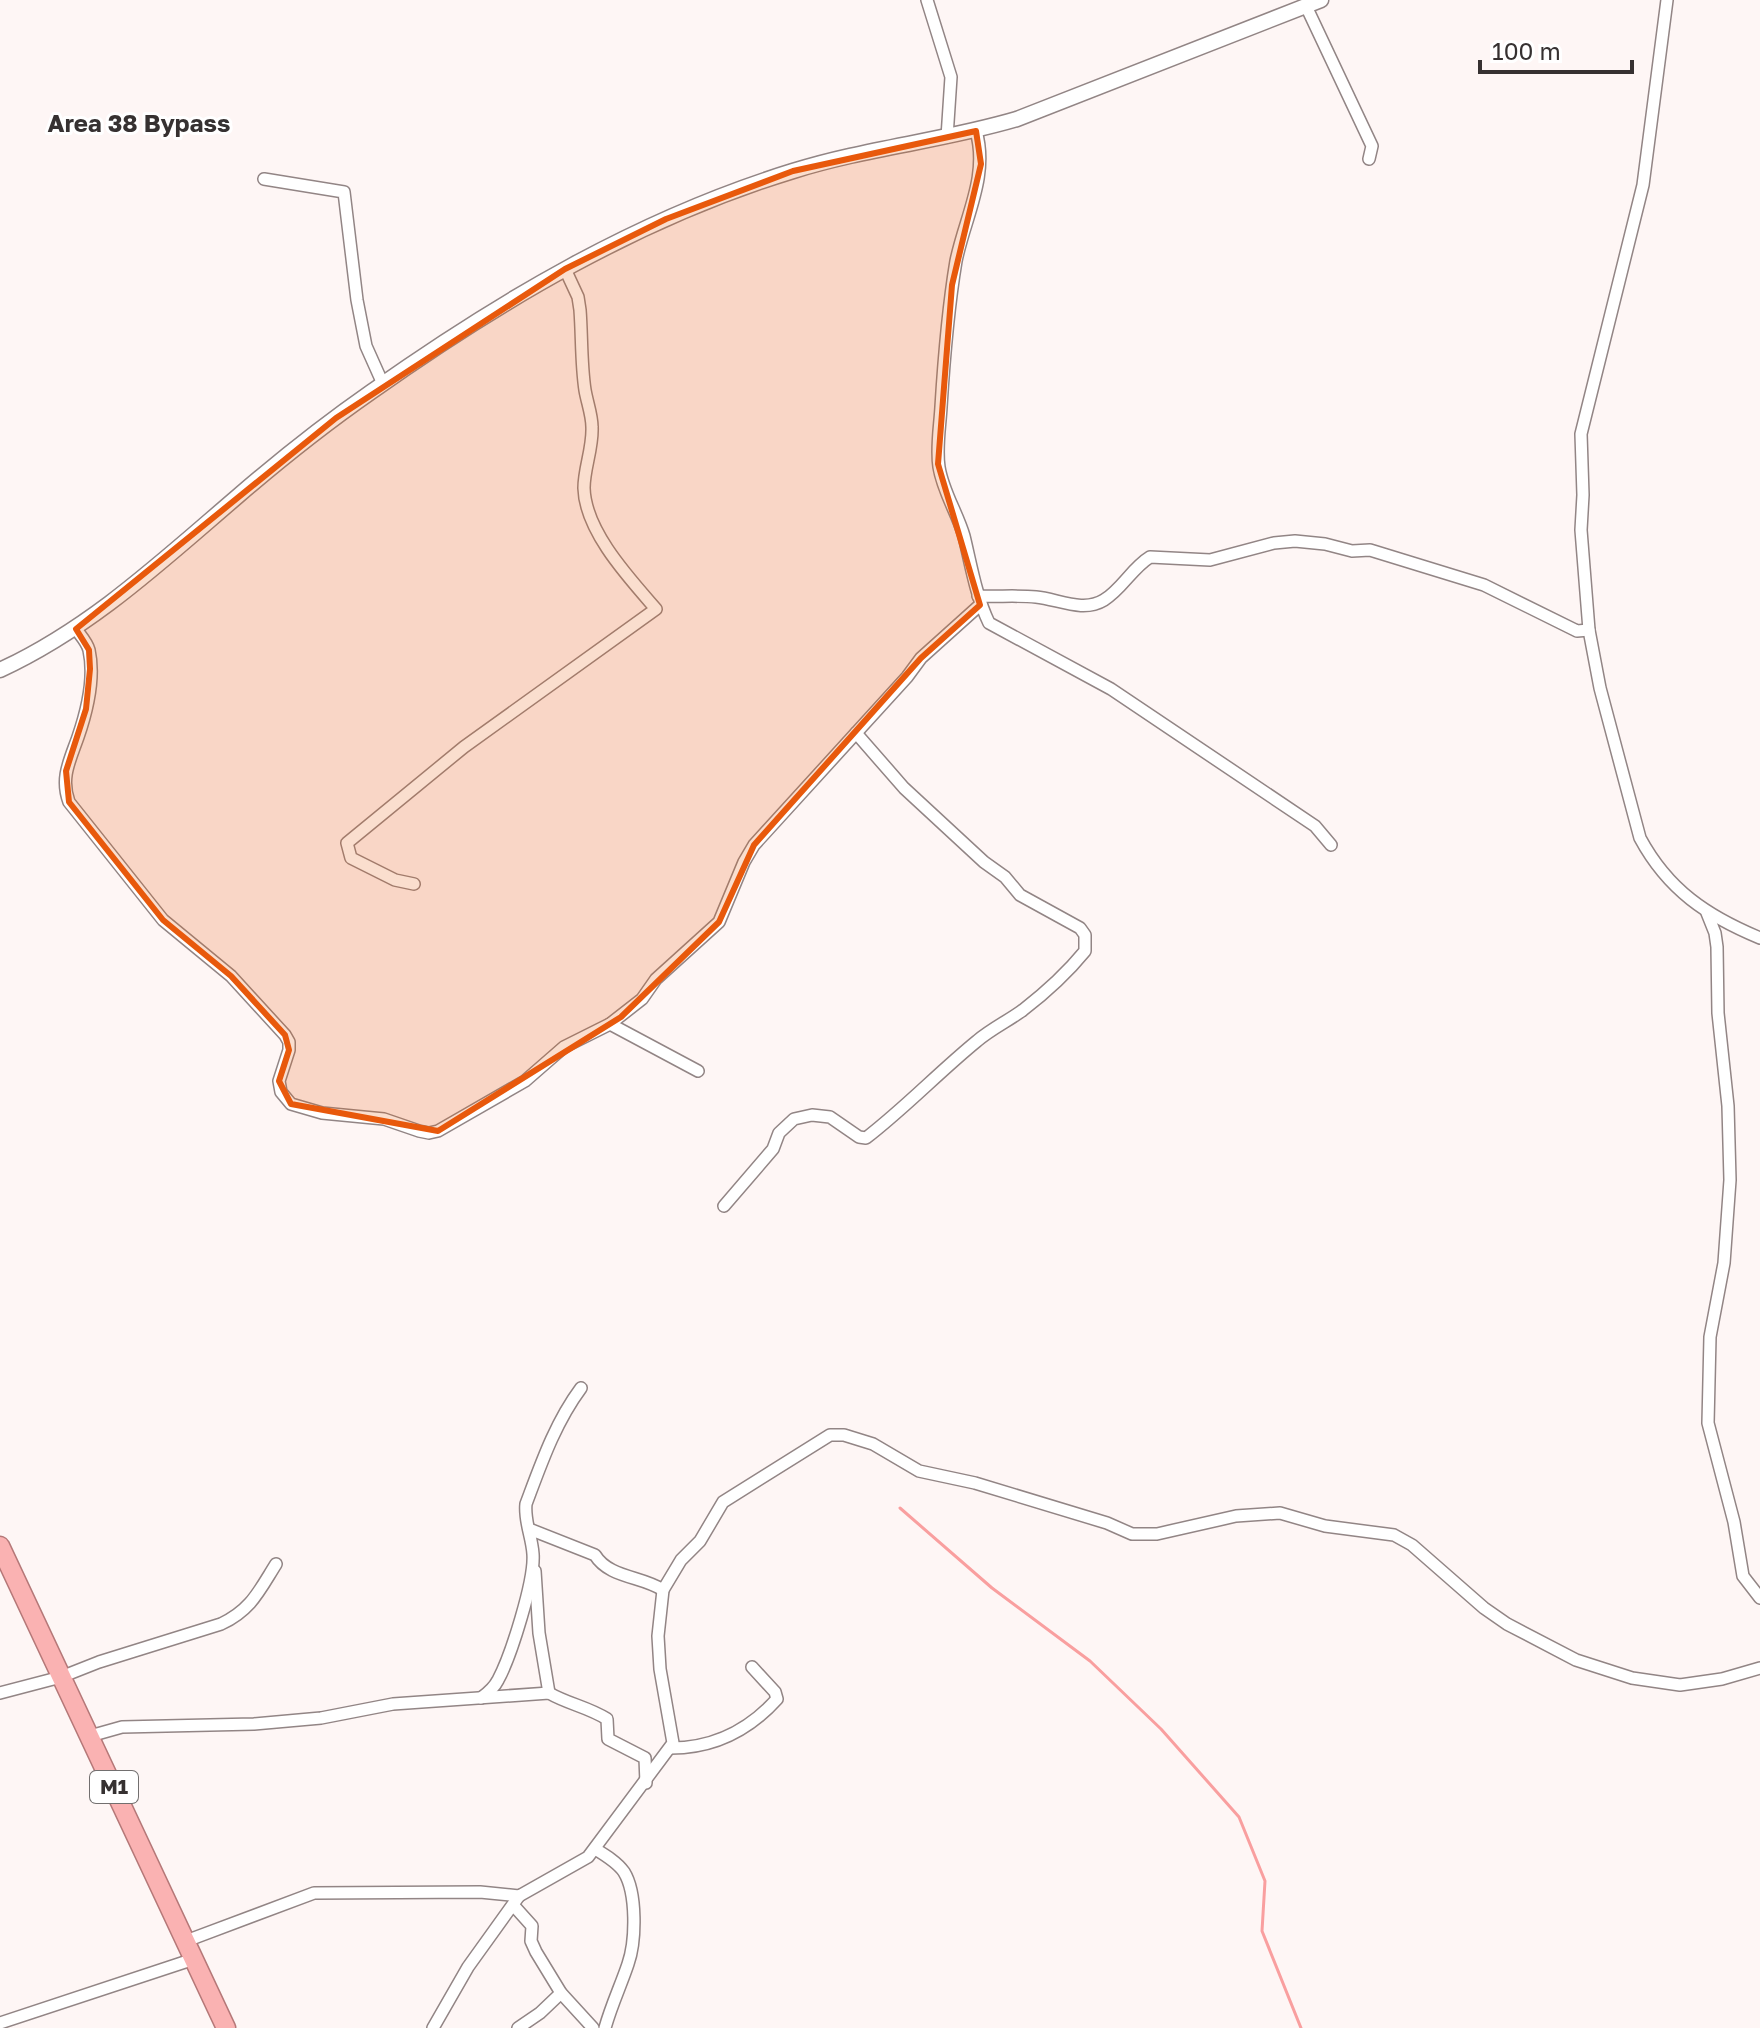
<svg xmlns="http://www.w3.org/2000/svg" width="1760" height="2028" font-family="'Golos Text',sans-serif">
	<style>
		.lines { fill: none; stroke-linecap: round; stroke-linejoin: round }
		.stream { stroke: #f99f9f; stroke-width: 3 }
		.minor-casing { stroke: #928585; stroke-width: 14 }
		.tertiary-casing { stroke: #928585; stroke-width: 17 }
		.trunk-casing { stroke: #b57878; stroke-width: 21 }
		.minor { stroke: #fff; stroke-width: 11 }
		.tertiary { stroke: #fff; stroke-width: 14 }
		.trunk { stroke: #fab2b2; stroke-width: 18 }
		.marked { fill: #e8590c; fill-opacity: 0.2; stroke: #e8590c; stroke-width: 6; stroke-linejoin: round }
		.labels { text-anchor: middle; stroke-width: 6; stroke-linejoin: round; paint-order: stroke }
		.shield { fill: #fff; stroke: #726f6f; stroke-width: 2 }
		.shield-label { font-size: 20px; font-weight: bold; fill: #363131 }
		.neighbourhood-label { font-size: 24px; font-weight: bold; fill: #363131; stroke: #fff }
	</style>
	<rect width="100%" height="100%" fill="#fef6f5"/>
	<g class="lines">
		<path class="stream" d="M900 1508 992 1588 1090 1661 1161 1729 1239 1817 1265 1881 1262 1931 1301 2028"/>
		<defs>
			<g id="minor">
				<path d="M927 0 951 77 947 137"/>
				<path d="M1667 0 1643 185 1581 434 1583 495 1581 530 1589 630 1600 688 1640 838C1668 890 1707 916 1760 938"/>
				<path d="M1306 6 1372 146 1369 159"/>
				<path d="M976 131C989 176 965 217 956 261 948 309 944 358 941 407 940 426 936 448 939 467 943 492 957 512 964 536 971 565 976 596 989 623L1111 689 1315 826 1331 845"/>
				<path d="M264 179 344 192 357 300 366 346 383 384"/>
				<path d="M978 596C997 597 1017 595 1036 597 1058 599 1083 613 1104 600 1122 589 1132 568 1150 557L1210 560 1274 543 1295 541 1325 544 1352 551 1370 550 1484 585 1577 631 1589 630"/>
				<path d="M76 629C80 635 87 642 89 650 95 677 87 711 78 737 70 760 60 778 69 802L163 920 231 976 285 1035 289 1042V1050L279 1081 281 1092 291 1104 322 1113 384 1119 419 1131 429 1133 438 1131 525 1081 564 1047 610 1024 642 999 656 979 719 922 744 862 754 845 907 677 921 658 980 605"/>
				<path d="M414 884 395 880 351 858 347 843 464 747 656 609C629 578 585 531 584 488 584 468 593 448 592 427 592 415 587 402 585 390 581 364 582 336 580 310L578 297 565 269"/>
				<path d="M1707 913 1715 933 1717 947 1718 1013 1728 1106 1730 1180 1724 1263 1710 1337 1708 1423 1734 1522 1743 1576 1760 1598"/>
				<path d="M610 1024 698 1071"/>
				<path d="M724 1206 773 1149 779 1133 794 1119 812 1115 830 1117 859 1137 866 1138C905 1108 939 1072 977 1041 991 1029 1008 1021 1023 1010 1045 993 1067 973 1085 951V935L1080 928 1020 895 1005 877 984 862 904 788 856 733"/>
				<path d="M529 1529 595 1555C609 1578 642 1576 663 1590"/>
				<path d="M535 1571 539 1633 549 1693"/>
				<path d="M0 1693 61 1677 99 1662 221 1624C251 1610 259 1591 276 1564"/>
				<path d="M481 1698C488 1693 494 1688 498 1680 511 1656 535 1580 533 1554 532 1537 524 1521 526 1504 541 1464 555 1423 581 1388"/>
				<path d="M90 1736 122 1727 254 1724 321 1718 393 1704 549 1693C568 1704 588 1707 607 1719L608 1739 645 1758 646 1783"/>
				<path d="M671 1748C714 1748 749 1730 777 1699L775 1692 752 1667"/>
				<path d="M595 1849C605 1855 617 1862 624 1872 637 1893 636 1941 628 1964 621 1985 611 2006 605 2028"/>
				<path d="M514 1906 532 1926 531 1941 536 1952 561 1993 593 2028"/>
				<path d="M186 1941 314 1893 480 1892 519 1896 588 1857 673 1743 660 1669 658 1636 663 1590 681 1560 700 1541 723 1502 830 1435H844L873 1444 919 1471 975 1483 1107 1523 1132 1534H1157L1236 1516 1280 1513 1325 1526 1394 1535 1412 1545 1484 1608 1507 1624 1576 1660 1632 1678 1680 1685 1722 1679 1760 1668"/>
				<path d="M0 2023 194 1959"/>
				<path d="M433 2028 468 1967 519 1896"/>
				<path d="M518 2028 540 2013 561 1993"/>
			</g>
			<path id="tertiary" d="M0 670C91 628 162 561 238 496 281 459 325 424 371 392 501 300 640 218 793 171 866 148 943 141 1017 119L1321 0"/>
			<path id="trunk" d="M0 1546 226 2028"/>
		</defs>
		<use href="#minor" class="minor-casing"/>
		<use href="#tertiary" class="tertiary-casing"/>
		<use href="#trunk" class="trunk-casing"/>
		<use href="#minor" class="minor"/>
		<use href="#tertiary" class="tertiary"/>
		<use href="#trunk" class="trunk"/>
	</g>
	<path class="marked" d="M976 131 981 164 952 285 938 464 980 605 921 658 754 845 719 922 621 1017 438 1131 291 1104 279 1081 289 1050 285 1035 231 976 163 920 69 802 66 771 86 709 90 669 89 650 76 629 336 418 565 269 666 219 793 171Z"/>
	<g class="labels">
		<rect class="shield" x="90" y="1771" width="48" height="32" rx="6"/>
		<g class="shield-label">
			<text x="114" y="1794">M1</text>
		</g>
		<g class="neighbourhood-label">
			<text x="139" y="132">Area 38 Bypass</text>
		</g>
	</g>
	<path d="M1480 60v12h152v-12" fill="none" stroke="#363131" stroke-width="4"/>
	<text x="1492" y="60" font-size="24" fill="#363131" stroke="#ffffff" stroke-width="6" paint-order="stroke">100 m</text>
</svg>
